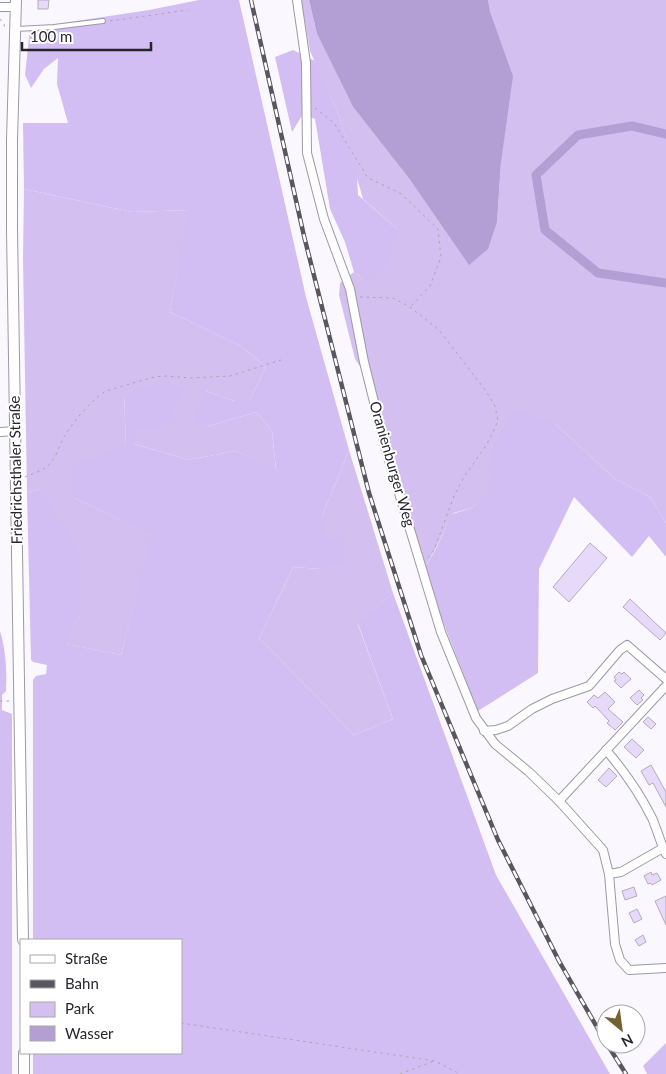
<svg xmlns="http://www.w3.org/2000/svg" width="666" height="1074" font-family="Lato,sans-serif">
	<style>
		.green { fill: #d3c0f1 }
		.forest { fill: #d3bef4 }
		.water { fill: #b49fd4 }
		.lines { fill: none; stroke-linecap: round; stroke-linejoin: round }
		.canal { stroke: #b49fd4; stroke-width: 9 }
		.building { fill: #e6d9fa; stroke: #b2adbb }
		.service-casing { stroke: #9d98a6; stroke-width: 6 }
		.minor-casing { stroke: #9d98a6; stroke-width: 10 }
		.tertiary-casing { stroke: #9d98a6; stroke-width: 12 }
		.path { stroke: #a8a6ac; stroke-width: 1; stroke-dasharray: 2.5 4; stroke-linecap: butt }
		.service { stroke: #fff; stroke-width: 4 }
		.minor { stroke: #fff; stroke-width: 8 }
		.tertiary { stroke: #fff; stroke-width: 10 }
		.rail-casing { stroke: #59575d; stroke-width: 4.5 }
		.rail { stroke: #fff; stroke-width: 2.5; stroke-dasharray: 8; stroke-linecap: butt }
		.labels { text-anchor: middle; stroke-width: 4; stroke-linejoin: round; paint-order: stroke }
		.street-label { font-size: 15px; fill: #27252b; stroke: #fff }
	</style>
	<rect width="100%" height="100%" fill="#faf8fe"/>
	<g class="green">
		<path d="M301 0H309L317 34 353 107 411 181 497 222 501 162 488 0H666V523L650 497 615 479 554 423 472 508 453 513 437 546 423 571 372 384 355 359 339 295 340 283 354 272 363 279 398 230 363 199 339 116 310 51Z"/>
		<path d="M24 189 132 212 189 210 170 312 241 346 266 367 249 401H234L206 391 208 426 257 412 272 431 276 470 235 451 189 460 134 444V430L130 393 124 394 126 446 74 498 153 534 121 655 65 644 79 616 39 489 27 493 23 259Z"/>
		<path d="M349 450 393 593 358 625 393 719 354 735 259 638 293 567 321 569 322 516Z"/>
	</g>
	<g class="forest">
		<path d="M199 0H239L306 297 349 450 322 516 323 541 342 537 346 561 321 569 293 567 259 638 354 735 393 719 358 624 393 593 496 875 610 1074H33V1053H181V940H33V680L36 676 46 674 47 665 33 662 31 660 27 493 39 489 79 550V616L66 644 121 655 152 534 74 498 70 466 126 446 124 394 167 382 184 389 168 424 135 430 134 444 189 460 235 451 276 469 272 431 257 412 208 426 194 420 206 391 234 401H249L266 367 241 346 170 312 188 210 132 212 24 189 23 123H68L57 84 58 58 44 69 31 88 25 75 30 28 149 10Z"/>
		<path d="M293 50 315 61 339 116 357 176 358 195 398 230 385 268 363 279 354 272 345 242 330 209 315 119 303 114 292 132 275 57Z"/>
		<path d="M513 410 554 423 615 479 650 497 666 523V557L649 536 632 557 574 497 539 569 538 673 478 711 423 571 437 547 452 514 472 508 496 482 488 465Z"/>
		<path d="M0 631C6 651 7 670 6 691L2 695V710L12 714V1074H0Z"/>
		<path d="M666 1043V1074H647L643 1066Z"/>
	</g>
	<path class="water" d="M309 0H488L490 12 513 76 501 162 497 222 488 249 469 265 411 181 353 107 317 34Z"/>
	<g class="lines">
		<path class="canal" d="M666 134 632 126 578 135 536 175 545 230 598 273 666 283"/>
	</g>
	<g class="building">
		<path d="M38 0H49L48 9H38Z"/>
		<path d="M590 543 607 558 569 602 553 587Z"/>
		<path d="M630 599 666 633 660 640 623 607Z"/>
		<path d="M619 672 622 674 624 672 631 679 621 688 614 681 616 680 614 677Z"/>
		<path d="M639 690 644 695 641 698 643 700 637 705 630 698Z"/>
		<path d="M605 692 615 702 608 709 623 722 615 730 607 723 609 721 595 706 593 708 587 702 594 695 598 698Z"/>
		<path d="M648 717 656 724 651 729 643 722Z"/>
		<path d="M632 739 644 750 636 758 624 747Z"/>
		<path d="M651 765 666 792V807L653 783 649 785 641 771Z"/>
		<path d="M609 768 617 776 606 787 598 780Z"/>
		<path d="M651 872 652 875 657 873 661 880 652 885 651 883 648 884 644 876Z"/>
		<path d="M634 887 637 896 625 900 622 891Z"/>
		<path d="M666 896V925L655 901Z"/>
		<path d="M637 909 642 919 634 923 629 913Z"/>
		<path d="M643 935 646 942 639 946 635 940Z"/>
	</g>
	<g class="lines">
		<defs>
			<path id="service" d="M16 29 54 27 103 21"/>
			<g id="minor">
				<path d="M297 0 306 63 307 153 324 219 350 289 364 362 386 450 441 632 476 718 495 744 529 772 559 801 603 850 609 874 615 944 620 960 629 970 666 968"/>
				<path d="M0 7H16"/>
				<path d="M0 432 16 431"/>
				<path d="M484 731 496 730 508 726 532 709 552 699 589 686 620 650 627 645 666 679"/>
				<path d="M606 750C625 772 639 792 652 818 657 829 660 842 666 854"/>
				<path d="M559 801 666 686"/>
				<path d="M609 874 621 872 663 848"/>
			</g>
			<g id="tertiary">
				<path d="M16 0 12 140V229L23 940"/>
				<path d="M24 1074V1053"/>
			</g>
		</defs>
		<use href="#service" class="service-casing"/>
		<use href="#minor" class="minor-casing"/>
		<use href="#tertiary" class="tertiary-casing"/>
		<g class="path">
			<path d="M0 19 4 24 5 30"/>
			<path d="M110 21 188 10"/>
			<path d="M315 108 334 123 368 178 400 193 438 229 441 257 430 286 411 306"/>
			<path d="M360 297 393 298 410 307 439 330 486 391 495 406 498 421 487 444 464 477 454 496 434 550 428 558"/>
			<path d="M25 477C31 474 40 472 46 467 55 461 59 447 64 437 72 423 92 399 106 391L154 377 165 376 191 378 230 376 281 360"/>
			<path d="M0 701H9"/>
			<path d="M181 1023 435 1061 460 1074"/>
			<path d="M400 1074 434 1061"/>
		</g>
		<use href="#service" class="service"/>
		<use href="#minor" class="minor"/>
		<use href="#tertiary" class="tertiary"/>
		<defs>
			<g id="rail">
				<path d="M251 0 304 236 369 493 421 655 498 840 559 961 606 1043"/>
				<path d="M607 1044 626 1074"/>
			</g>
		</defs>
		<use href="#rail" class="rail-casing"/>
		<use href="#rail" class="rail"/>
	</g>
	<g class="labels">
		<g class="street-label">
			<text transform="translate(392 464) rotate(74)" y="5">Oranienburger Weg</text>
			<text transform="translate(16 470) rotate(-91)" y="5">Friedrichsthaler Straße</text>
		</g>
	</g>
	<rect x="20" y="939" width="162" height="115" fill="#ffffff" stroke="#a9a8aa"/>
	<rect x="30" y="955" width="25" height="8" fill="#ffffff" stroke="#a9a8aa"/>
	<text x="65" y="964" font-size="15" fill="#27252b">Straße</text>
	<rect x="30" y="980" width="25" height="8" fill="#59575d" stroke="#a9a8aa"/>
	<text x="65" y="989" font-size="15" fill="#27252b">Bahn</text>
	<rect x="30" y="1002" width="25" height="15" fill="#d3c0f1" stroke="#a9a8aa"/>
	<text x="65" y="1014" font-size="15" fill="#27252b">Park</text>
	<rect x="30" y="1026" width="25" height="15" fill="#b49fd4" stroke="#a9a8aa"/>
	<text x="65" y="1039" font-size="15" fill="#27252b">Wasser</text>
	<g transform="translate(621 1029) rotate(151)"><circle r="24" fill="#ffffff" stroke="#a9a8aa"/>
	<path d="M0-4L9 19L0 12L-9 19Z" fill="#71622f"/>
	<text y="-8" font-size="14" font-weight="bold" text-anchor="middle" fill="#27252b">N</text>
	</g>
	<path d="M22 42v8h129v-8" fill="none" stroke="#27252b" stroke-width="2.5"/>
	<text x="30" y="42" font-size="15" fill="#27252b" stroke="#ffffff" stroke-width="4" paint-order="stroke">100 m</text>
</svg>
